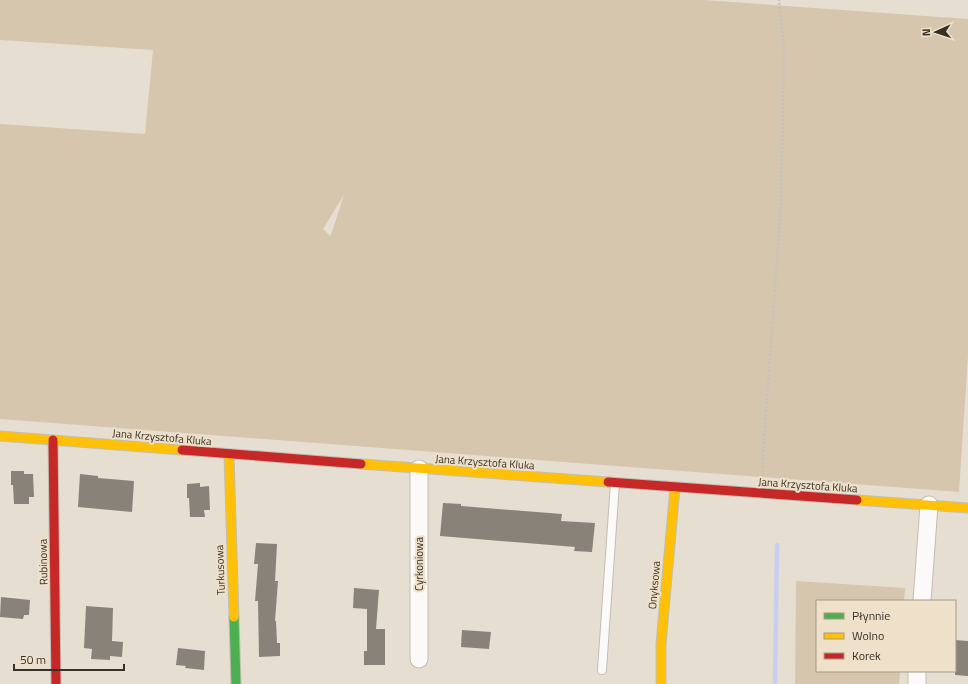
<svg xmlns="http://www.w3.org/2000/svg" width="968" height="684" font-family="'Titillium Web',sans-serif">
	<style>
		.green { fill: #d6c6ad; fill-rule: evenodd }
		.lines { fill: none; stroke-linecap: round; stroke-linejoin: round }
		.stream { stroke: #c8cef0; stroke-width: 4.5 }
		.building { fill: #888279 }
		.lane-casing { stroke: #c3bdb3; stroke-width: 10 }
		.street-casing { stroke: #c3bdb3; stroke-width: 19 }
		.fast-casing { stroke: #c3bdb3; stroke-width: 11 }
		.slow-casing { stroke: #c3bdb3; stroke-width: 11 }
		.jam-casing { stroke: #c3bdb3; stroke-width: 11 }
		.path { stroke: #c5c2be; stroke-width: 2.5; stroke-dasharray: 2 2; stroke-linecap: butt }
		.lane { stroke: #fbfaf8; stroke-width: 8 }
		.street { stroke: #fbfaf8; stroke-width: 17 }
		.fast { stroke: #4caf50; stroke-width: 9 }
		.slow { stroke: #ffc107; stroke-width: 9 }
		.jam { stroke: #c62828; stroke-width: 9 }
		.labels { text-anchor: middle; stroke-width: 4; stroke-linejoin: round; paint-order: stroke }
		.street-label { font-size: 11px; fill: #363027; stroke: #eee0c9 }
	</style>
	<rect width="100%" height="100%" fill="#e6ded1"/>
	<g class="green">
		<path d="M0 0H704L968 19V355L959 492 0 419V124L145 134 153 50 0 40ZM344 195 331 235 330 236 323 229Z"/>
		<path d="M796 581 905 588 904 601H817V671H900L899 684H795Z"/>
	</g>
	<g class="lines">
		<path class="stream" d="M775 684 777 545"/>
	</g>
	<g class="building">
		<path d="M11 471H24V474H33L34 497H29V504H14L13 485H11Z"/>
		<path d="M80 474 98 476V478L134 481 132 512 78 507Z"/>
		<path d="M200 483V487L209 486 210 510H204L205 517H190L189 498H187V484Z"/>
		<path d="M443 503 461 504V506L562 514 561 521 595 523 592 552 574 551 575 547 440 536Z"/>
		<path d="M256 543 277 544 275 581H278L275 621H276L277 643H280V656L259 657 258 601H255L258 564H254Z"/>
		<path d="M354 588 379 590 376 629H385V665H364V651H367V609L353 608Z"/>
		<path d="M1 597 30 600 29 615H24L23 619 0 617Z"/>
		<path d="M86 606 113 608 112 641 123 642 122 657 110 656V660L91 659 92 649 84 648Z"/>
		<path d="M462 630 491 632 489 649 461 647Z"/>
		<path d="M955 640 968 641V676L955 675Z"/>
		<path d="M178 648 205 651 204 670 185 668 186 666 176 665Z"/>
	</g>
	<g class="lines">
		<defs>
			<path id="lane" d="M602 670 615 483"/>
			<g id="street">
				<path d="M922 601 929 505"/>
				<path d="M419 659V469"/>
				<path d="M917 684V671"/>
			</g>
			<path id="fast" d="M234 617 236 684"/>
			<g id="slow">
				<path d="M0 436 182 450"/>
				<path d="M229 455 234 617"/>
				<path d="M361 464 608 482"/>
				<path d="M857 500 968 508"/>
				<path d="M661 684V644L675 488"/>
			</g>
			<g id="jam">
				<path d="M53 440 56 684"/>
				<path d="M182 450 361 464"/>
				<path d="M608 482 857 500"/>
			</g>
		</defs>
		<use href="#lane" class="lane-casing"/>
		<use href="#street" class="street-casing"/>
		<use href="#fast" class="fast-casing"/>
		<use href="#slow" class="slow-casing"/>
		<use href="#jam" class="jam-casing"/>
		<path class="path" d="M763 476V455L781 205 784 50 779 0"/>
		<use href="#lane" class="lane"/>
		<use href="#street" class="street"/>
		<use href="#fast" class="fast"/>
		<use href="#slow" class="slow"/>
		<use href="#jam" class="jam"/>
	</g>
	<g class="labels">
		<g class="street-label">
			<text transform="translate(162 437) rotate(5)" y="4">Jana Krzysztofa Kluka</text>
			<text transform="translate(485 462) rotate(4)" y="4">Jana Krzysztofa Kluka</text>
			<text transform="translate(808 485) rotate(4)" y="4">Jana Krzysztofa Kluka</text>
			<text transform="translate(43 562) rotate(-91)" y="4">Rubinowa</text>
			<text transform="translate(419 564) rotate(-90)" y="4">Cyrkoniowa</text>
			<text transform="translate(220 570) rotate(-92)" y="4">Turkusowa</text>
			<text transform="translate(654 585) rotate(-85)" y="4">Onyksowa</text>
		</g>
	</g>
	<rect x="816" y="600" width="140" height="72" fill="#eee0c9" stroke="#a49a88"/>
	<rect x="824" y="613" width="20" height="6" fill="#4caf50" stroke="#a49a88"/>
	<text x="852" y="620" font-size="12" fill="#363027">Płynnie</text>
	<rect x="824" y="633" width="20" height="6" fill="#ffc107" stroke="#a49a88"/>
	<text x="852" y="640" font-size="12" fill="#363027">Wolno</text>
	<rect x="824" y="653" width="20" height="6" fill="#c62828" stroke="#a49a88"/>
	<text x="852" y="660" font-size="12" fill="#363027">Korek</text>
	<g transform="translate(936 32) rotate(267)" stroke="#eee0c9" stroke-width="3" paint-order="stroke">
	<path d="M0-3L7 15L0 10L-7 15Z" fill="#363027"/>
	<text y="-6" font-size="11" font-weight="bold" text-anchor="middle" fill="#363027">N</text>
	</g>
	<path d="M14 664v6h110v-6" fill="none" stroke="#363027" stroke-width="2"/>
	<text x="20" y="664" font-size="12" fill="#363027" stroke="#eee0c9" stroke-width="3" paint-order="stroke">50 m</text>
</svg>
